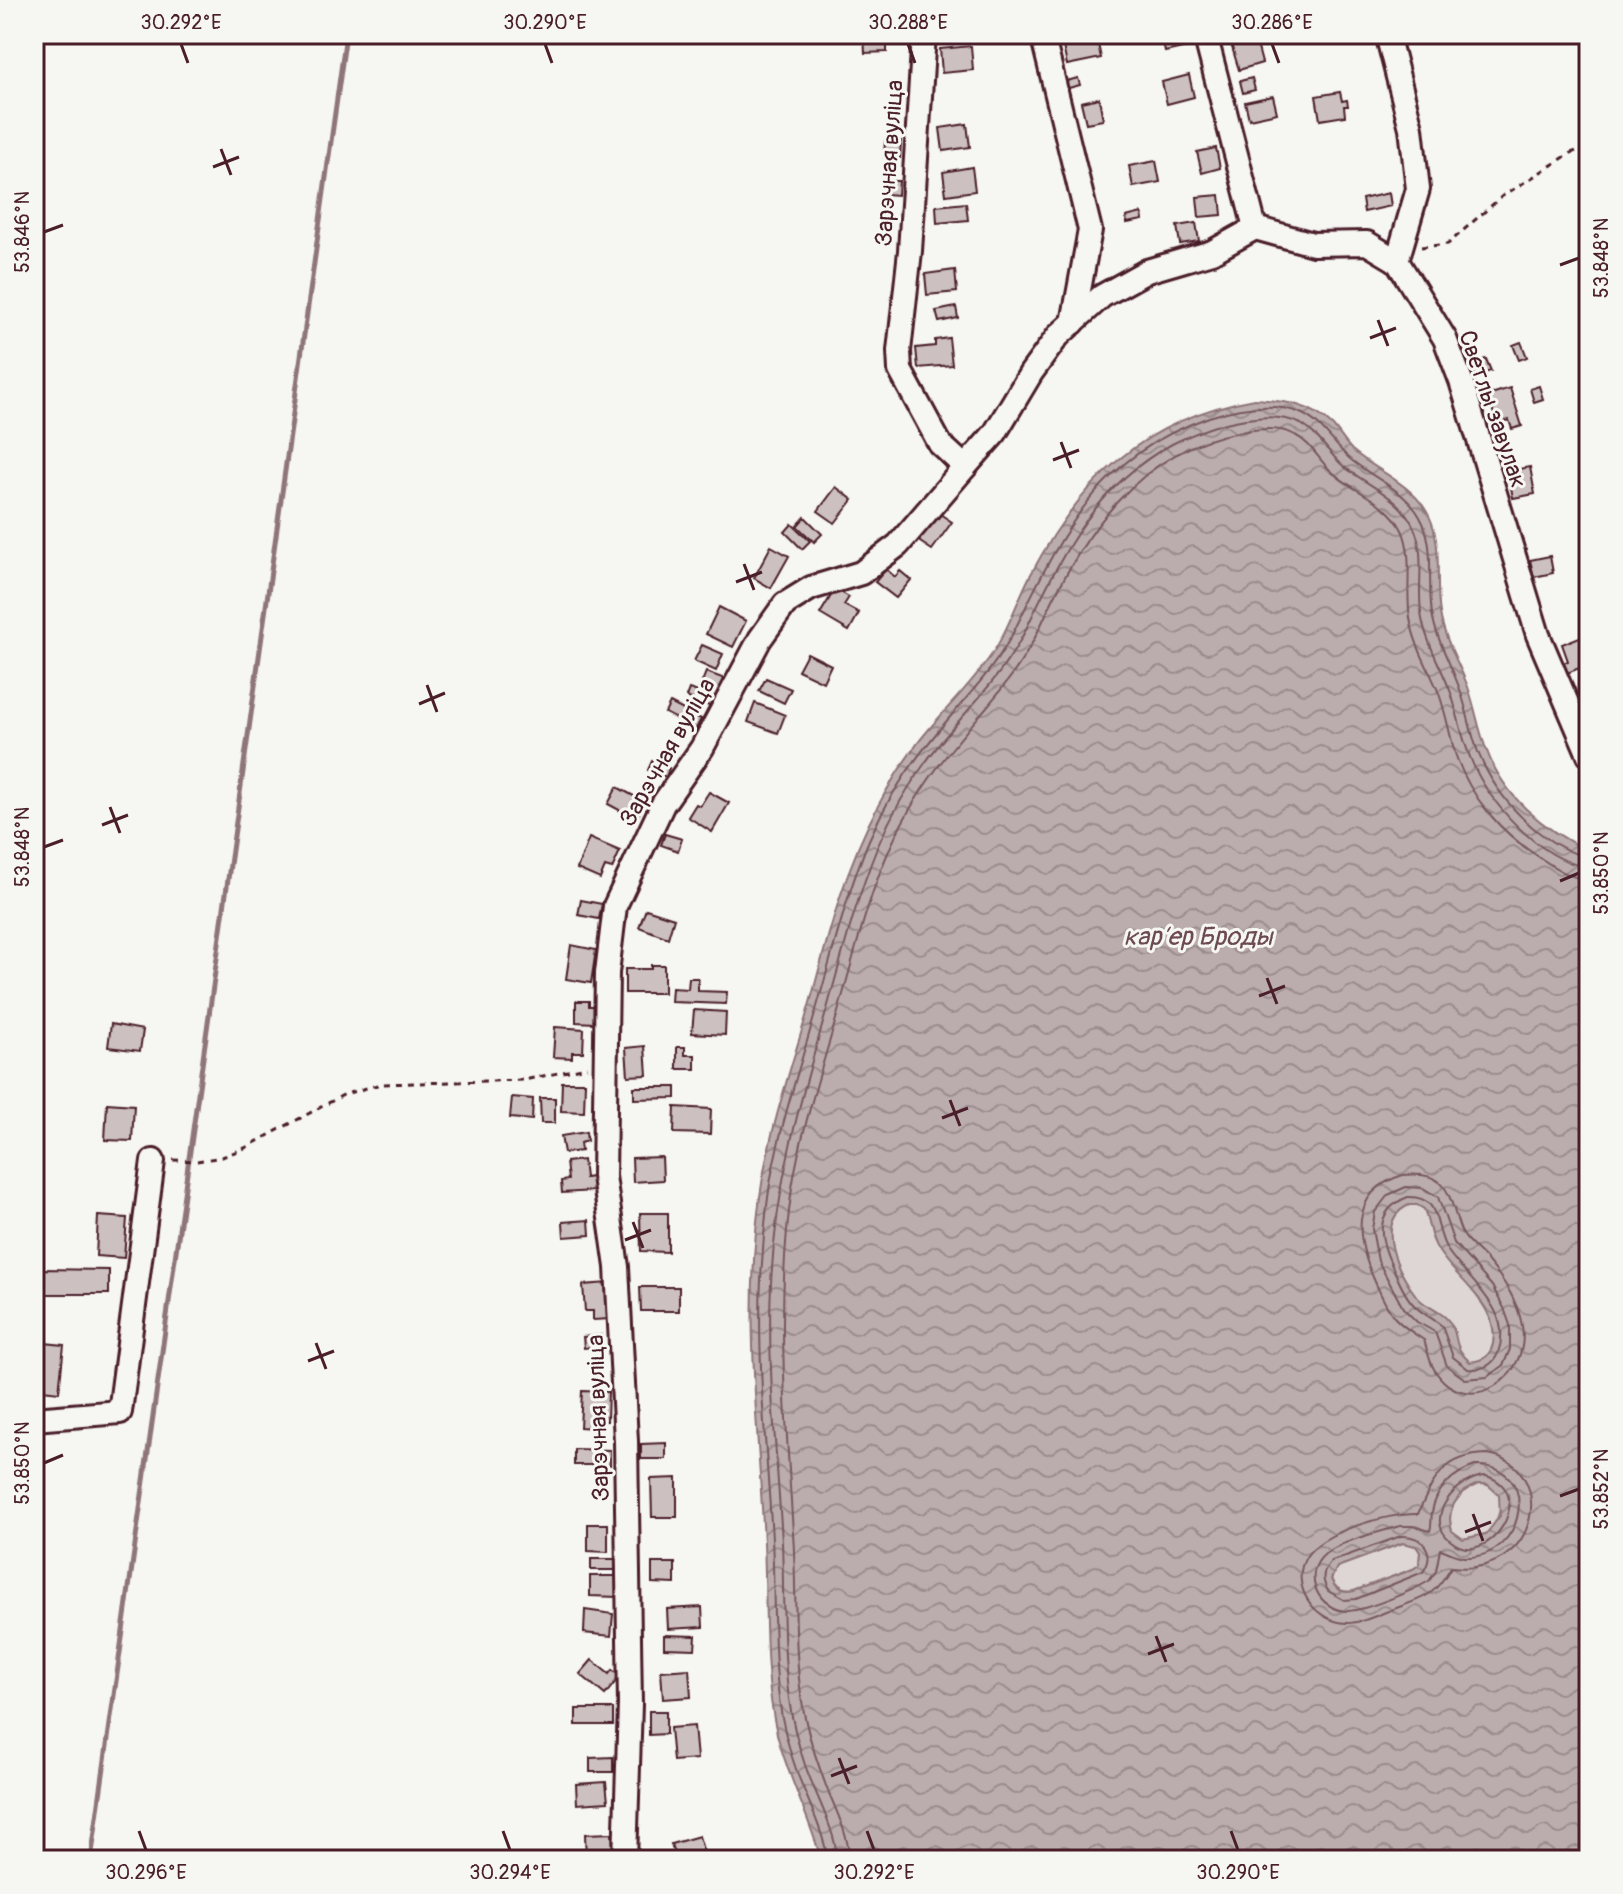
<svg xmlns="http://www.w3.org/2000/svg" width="1623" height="1894" font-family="Pangolin,sans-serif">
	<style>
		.grass { fill: #ddd6d5; stroke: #947a80; stroke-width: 2 }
		.water { fill: url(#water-waves); stroke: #8e747a; stroke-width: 2; fill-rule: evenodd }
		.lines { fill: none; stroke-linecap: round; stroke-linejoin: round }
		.shore { stroke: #77585f; stroke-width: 2 }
		.stream { stroke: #8e747a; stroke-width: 5 }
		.building { fill: #ccc1c0; stroke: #4a1f2b; stroke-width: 2 }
		.minor-casing { stroke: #4a1f2b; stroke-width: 28 }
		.path { stroke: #4a1f2b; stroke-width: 3; stroke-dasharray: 6 6; stroke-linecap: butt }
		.minor { stroke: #f6f6f2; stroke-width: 22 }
		.ticks { fill: none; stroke: #4a1f2b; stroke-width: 3 }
		.labels { text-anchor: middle; stroke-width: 6; stroke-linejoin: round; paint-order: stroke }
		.street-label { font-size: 24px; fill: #4a1f2b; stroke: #f6f6f2 }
		.water-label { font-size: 26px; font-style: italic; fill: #6c4a52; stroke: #f6f6f2 }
		.neatline { fill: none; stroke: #4a1f2b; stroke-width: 3 }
		.ticks-label { font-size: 20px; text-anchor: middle; fill: #4a1f2b }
	</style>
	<defs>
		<pattern id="water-waves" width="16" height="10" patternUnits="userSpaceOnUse" patternTransform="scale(2)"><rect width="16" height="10" fill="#bbadae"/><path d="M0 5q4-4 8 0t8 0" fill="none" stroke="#9a8c8e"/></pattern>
	</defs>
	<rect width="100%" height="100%" fill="#f6f6f2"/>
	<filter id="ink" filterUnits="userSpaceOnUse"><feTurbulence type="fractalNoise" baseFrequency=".0125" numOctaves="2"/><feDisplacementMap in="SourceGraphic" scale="16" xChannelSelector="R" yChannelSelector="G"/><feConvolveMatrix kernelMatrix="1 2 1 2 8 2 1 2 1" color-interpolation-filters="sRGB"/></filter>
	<g filter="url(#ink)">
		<g class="grass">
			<path d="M1409 1205H1418L1424 1209C1429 1220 1429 1234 1435 1244 1451 1272 1508 1314 1491 1350 1486 1359 1480 1361 1470 1362 1455 1350 1454 1330 1441 1315 1434 1308 1423 1305 1416 1296 1398 1272 1372 1221 1409 1205Z"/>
			<path d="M1478 1484C1510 1484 1503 1519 1486 1534L1463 1539 1452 1531C1445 1509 1458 1492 1478 1484Z"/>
			<path d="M1403 1543 1416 1546 1420 1552 1419 1566 1413 1569 1354 1591C1343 1593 1336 1590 1331 1579L1337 1567Z"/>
		</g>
		<path class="water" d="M1255 399C1286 401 1311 404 1333 426 1340 434 1345 443 1352 450 1380 474 1419 486 1432 523 1442 552 1435 583 1440 613 1444 639 1459 663 1468 687 1475 707 1478 727 1485 746 1502 795 1543 830 1589 851V1860H821C810 1817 788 1778 777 1734 763 1672 767 1606 764 1543 758 1421 742 1299 763 1177 774 1114 796 1054 813 992 830 928 847 863 879 804 893 778 910 751 930 728 951 703 976 679 994 651 1009 628 1017 601 1030 576 1081 479 1145 418 1255 399ZM1409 1205H1417L1424 1209C1429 1223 1430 1237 1438 1250 1455 1279 1500 1304 1493 1344 1490 1357 1482 1361 1470 1362 1450 1346 1461 1333 1447 1319 1439 1310 1425 1307 1417 1297 1398 1274 1373 1221 1409 1205ZM1478 1484H1487L1499 1495 1500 1516 1486 1534 1463 1539 1452 1531C1445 1509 1458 1492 1478 1484ZM1402 1543 1416 1546 1420 1552 1419 1565 1413 1569 1354 1591C1343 1594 1335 1590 1331 1579L1337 1567Z"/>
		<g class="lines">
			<g class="shore">
				<path d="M1403 1175C1451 1170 1448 1197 1461 1231 1466 1242 1477 1249 1485 1258 1501 1276 1516 1297 1521 1321 1535 1379 1465 1421 1434 1369 1429 1360 1427 1349 1424 1340 1413 1333 1403 1327 1394 1317 1386 1307 1381 1295 1376 1284 1356 1241 1347 1192 1403 1175Z"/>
				<path d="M1406 1187 1423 1188 1438 1197 1454 1243 1492 1286 1504 1308 1510 1325V1349L1503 1366 1487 1377 1465 1379 1447 1366 1435 1332 1417 1322 1403 1308 1378 1261 1372 1229 1375 1212 1388 1195Z"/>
				<path d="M1408 1197C1443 1196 1433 1229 1448 1251 1468 1281 1514 1310 1498 1353 1493 1366 1481 1370 1468 1369L1453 1357 1442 1326C1432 1317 1421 1314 1412 1303 1404 1294 1399 1282 1394 1270 1380 1242 1371 1211 1408 1197Z"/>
				<path d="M1487 1454C1556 1463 1544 1578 1451 1567 1434 1597 1425 1597 1394 1609 1379 1614 1363 1623 1347 1623 1315 1622 1289 1586 1306 1557 1322 1531 1389 1513 1418 1514 1433 1480 1443 1455 1487 1454Z"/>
				<path d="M1475 1466C1542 1463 1527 1560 1464 1557 1455 1556 1448 1551 1440 1549L1436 1571 1429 1581C1412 1591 1367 1610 1348 1611 1318 1611 1301 1574 1325 1554 1340 1541 1380 1532 1400 1526H1413L1430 1531C1432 1525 1431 1518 1432 1512 1436 1488 1454 1473 1475 1466Z"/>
				<path d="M1486 1476C1540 1492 1488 1572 1451 1541 1421 1518 1458 1477 1486 1476Z"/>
				<path d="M1401 1536C1424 1535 1436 1553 1423 1572L1356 1599 1344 1600 1328 1591C1321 1579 1322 1571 1332 1561Z"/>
				<path d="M828 1860C823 1831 809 1803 798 1775 789 1750 782 1724 779 1698 772 1646 775 1592 772 1539 767 1453 757 1366 761 1279 763 1245 765 1211 771 1178 782 1118 802 1061 818 1003 834 948 847 892 869 840 885 803 909 766 935 735 964 699 996 669 1016 627 1064 529 1099 456 1209 417 1237 408 1270 402 1298 412 1321 421 1331 441 1348 457 1373 480 1408 489 1423 523 1435 550 1427 583 1432 613 1436 639 1450 662 1459 687 1467 708 1470 731 1478 752 1496 798 1540 845 1589 858"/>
				<path d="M838 1860C834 1827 816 1796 805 1765 798 1744 792 1721 789 1699 782 1647 784 1594 782 1542 777 1455 767 1370 771 1283 776 1183 799 1104 827 1009 842 955 856 900 877 848 893 810 916 773 941 742 973 703 1007 671 1028 625 1062 552 1098 484 1172 444 1192 434 1213 425 1235 421 1256 417 1281 414 1301 424 1318 434 1327 451 1341 464 1366 486 1402 496 1415 530 1426 558 1416 590 1422 619 1427 645 1442 668 1451 693 1458 714 1461 736 1470 757 1488 803 1539 859 1589 868"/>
				<path d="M850 1860C848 1834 836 1810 826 1786 816 1758 806 1730 802 1701 793 1646 797 1589 793 1533 786 1418 775 1304 792 1188 802 1126 823 1066 840 1005 855 952 868 896 891 846 906 812 927 780 950 751 984 708 1018 677 1041 625 1080 538 1138 449 1240 432 1257 429 1279 426 1295 435 1309 442 1316 455 1326 466 1348 491 1387 499 1402 530 1414 556 1405 590 1410 618 1414 644 1428 667 1438 691 1446 712 1449 734 1456 756 1471 798 1501 833 1539 857 1555 868 1570 878 1589 880"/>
			</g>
			<path class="stream" d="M91 1860 346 34"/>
		</g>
		<g class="building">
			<path d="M864 34H887V52L865 53Z"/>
			<path d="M1161 34H1185L1187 47 1165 52Z"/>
			<path d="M1358 34H1371L1373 41 1361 44Z"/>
			<path d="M1071 35 1072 40 1096 35 1101 58 1067 65 1061 37Z"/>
			<path d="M1255 37 1262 63 1239 70 1231 44Z"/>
			<path d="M971 46 973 70 942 73 940 49Z"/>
			<path d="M1189 75 1194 97 1167 104 1162 82Z"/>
			<path d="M1078 78 1080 85 1065 89 1063 82Z"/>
			<path d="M1252 78 1255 90 1243 93 1240 81Z"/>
			<path d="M1340 92 1342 101 1347 100 1348 106H1344L1345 116 1320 120 1316 96Z"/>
			<path d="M1273 96 1277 113 1249 119 1245 102Z"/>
			<path d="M1099 98 1103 120 1086 123 1081 102Z"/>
			<path d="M967 124 970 147 943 151 940 128Z"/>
			<path d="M885 140 901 141 900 158 884 157Z"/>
			<path d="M1216 148 1220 168 1202 173 1197 152Z"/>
			<path d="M1156 161 1160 182 1133 187 1129 166Z"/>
			<path d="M972 167 975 191 946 195 943 172Z"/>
			<path d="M885 181H899L898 195 885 194Z"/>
			<path d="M1389 193 1391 206 1364 212 1362 199Z"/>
			<path d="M1220 195 1222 215 1199 217 1197 197Z"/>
			<path d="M966 203 968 220 937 223 936 206Z"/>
			<path d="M1142 213 1143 220 1127 223 1126 217Z"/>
			<path d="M1196 223 1199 241 1180 244 1177 226Z"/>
			<path d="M955 270 957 292 927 295 925 274Z"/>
			<path d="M956 307 958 318 939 322 936 311Z"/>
			<path d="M949 338 952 365 918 368 916 348 935 346V340Z"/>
			<path d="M1521 342 1527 357 1519 360 1513 345Z"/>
			<path d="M1486 359 1491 371 1476 376 1472 363Z"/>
			<path d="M1539 386 1543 399 1534 402 1530 389Z"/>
			<path d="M1510 388 1522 426 1512 429 1509 420 1497 424 1488 395Z"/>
			<path d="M1530 467 1535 494 1513 498 1508 471Z"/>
			<path d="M836 487 853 500 835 523 818 511Z"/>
			<path d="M937 512 952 522 932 550 917 540Z"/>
			<path d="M805 517 822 534 814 542 797 526Z"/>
			<path d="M792 524 810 541 802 549 785 532Z"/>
			<path d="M771 546 789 556 771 588 754 578Z"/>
			<path d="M1550 556 1553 573 1534 577 1530 560Z"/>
			<path d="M886 569 895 577 900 571 911 580 896 598 875 582Z"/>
			<path d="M835 589 849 597 844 605 859 613 849 631 820 614Z"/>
			<path d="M719 607 746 621 733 647 706 634Z"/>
			<path d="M1582 636 1589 653V664L1565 674 1561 664 1568 661 1562 644Z"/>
			<path d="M702 645 723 654 716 671 694 661Z"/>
			<path d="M807 653 831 665 823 682 798 670Z"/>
			<path d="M706 672 725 679 714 708 686 697 689 689 698 692Z"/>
			<path d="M766 678 791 689 784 703 759 691Z"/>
			<path d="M670 703 701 719 696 729 665 713Z"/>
			<path d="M755 703 785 715 778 733 748 722Z"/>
			<path d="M652 761 669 768 666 777 648 770Z"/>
			<path d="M617 787 645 802 636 819 608 804Z"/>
			<path d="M709 792 729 803 712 832 688 817 696 804 700 806Z"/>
			<path d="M665 834 682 839 678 851 661 845Z"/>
			<path d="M589 838 620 851 612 869 605 867 600 879 577 869Z"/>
			<path d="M581 900 602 904 599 919 578 915Z"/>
			<path d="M646 909 674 918 668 938 639 927Z"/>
			<path d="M571 945 596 950 591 983 566 979Z"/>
			<path d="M651 965H664V993H625V969H651Z"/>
			<path d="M689 978H698V991L727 992 726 1004 671 1002 672 988 688 989Z"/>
			<path d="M576 1001H589V1006H596L595 1023 576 1022Z"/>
			<path d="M694 1010 726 1012 725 1035 692 1033Z"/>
			<path d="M111 1024 143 1030 140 1051 108 1047Z"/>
			<path d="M555 1027 584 1029 583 1052H572V1058L553 1057Z"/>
			<path d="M645 1046 647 1075 628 1076 626 1048Z"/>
			<path d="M677 1047H685V1055H695V1069H677Z"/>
			<path d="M562 1082H585L584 1112 561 1111Z"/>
			<path d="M634 1087H676V1098L634 1099Z"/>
			<path d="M512 1097 533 1099 532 1120 510 1118Z"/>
			<path d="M540 1098H555V1123H541Z"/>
			<path d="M107 1103 134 1105 132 1141 105 1140Z"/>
			<path d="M675 1107 711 1109 710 1134 674 1133Z"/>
			<path d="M586 1132 587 1141 580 1143 581 1151 564 1153 561 1136Z"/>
			<path d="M662 1157 663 1180 633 1182 632 1158Z"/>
			<path d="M583 1160 585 1178 592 1177 593 1191 562 1193 561 1181 568 1180 566 1162Z"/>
			<path d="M640 1213H668V1252L641 1251Z"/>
			<path d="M98 1216 127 1218 124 1258 96 1256Z"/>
			<path d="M589 1220 590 1235 564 1237 563 1222Z"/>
			<path d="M40 1269 109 1270V1294H40Z"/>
			<path d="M608 1283 611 1319 593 1320V1311H585L583 1285Z"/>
			<path d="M640 1287H679V1311H641Z"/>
			<path d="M601 1335 602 1346 584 1348 583 1337Z"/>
			<path d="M34 1342 64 1345 59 1392 34 1389Z"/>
			<path d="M582 1391 608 1392 607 1421H594V1428L580 1427Z"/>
			<path d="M666 1443V1459H641V1444Z"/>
			<path d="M574 1449 610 1450V1465H574Z"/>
			<path d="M677 1478V1517H652L651 1479Z"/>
			<path d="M588 1524H608V1552L588 1551Z"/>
			<rect x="591" y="1559" width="25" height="11"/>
			<path d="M652 1563H675V1584L652 1583Z"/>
			<path d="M590 1576H618V1597L590 1596Z"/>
			<path d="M702 1607 703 1627 668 1629 667 1609Z"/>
			<path d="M585 1610 613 1614 611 1636 584 1633Z"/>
			<path d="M664 1635 696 1636 695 1649 664 1648Z"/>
			<path d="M592 1660 609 1674 612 1670 620 1676 605 1695 580 1674Z"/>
			<path d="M689 1669 691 1697 663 1699 661 1671Z"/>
			<rect x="576" y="1709" width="37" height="16"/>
			<path d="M649 1711H666V1734L649 1735Z"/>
			<path d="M694 1726 697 1759 673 1761 670 1728Z"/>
			<path d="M613 1757V1772H590V1758Z"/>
			<path d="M606 1782 608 1802 577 1804 576 1784Z"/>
			<path d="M612 1833 613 1850 604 1851V1860H586L585 1834Z"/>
			<path d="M699 1836 705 1856 690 1860H676L671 1844Z"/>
		</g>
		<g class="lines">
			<defs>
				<g id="minor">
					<path d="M1042 34 1090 230 1073 323"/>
					<path d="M1205 34 1255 228 1313 244 1367 243 1397 261"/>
					<path d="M1387 34 1411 128 1418 189 1397 261 1445 339 1461 381 1538 635 1589 755"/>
					<path d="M965 467 995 433 1031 373 1058 336 1102 296 1147 271 1212 252 1255 228"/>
					<path d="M34 1419 120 1412 153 1161"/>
					<path d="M625 1860 630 1704 626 1441 617 1267 604 1176 607 973 615 906 663 804 702 748 760 639 785 604 811 588 861 573 898 545 965 467 940 444 900 370 899 351 910 251 924 34"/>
				</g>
			</defs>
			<use href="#minor" class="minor-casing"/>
			<g class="path">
				<path d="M1421 247 1448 244 1501 197 1571 153 1589 146"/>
				<path d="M173 1160 197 1161 222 1157 245 1148 345 1094 381 1084 524 1080 587 1067"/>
			</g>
			<use href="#minor" class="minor"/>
		</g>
	</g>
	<path class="ticks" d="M181 44 188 63M545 44 552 63M908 44 915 63M1272 44 1279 63M221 149 231 175M213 167 239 157M44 232 63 225M1560 265 1579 258M1378 320 1388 346M1370 338 1396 328M1061 442 1071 468M1053 460 1079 450M744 564 754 590M736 582 762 572M427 685 437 712M419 704 445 693M110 807 120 833M102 825 128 815M44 847 63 840M1560 881 1579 873M1267 978 1277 1004M1259 996 1285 986M950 1100 960 1126M942 1118 968 1108M633 1222 643 1248M625 1240 651 1230M316 1343 326 1369M308 1361 334 1351M44 1463 63 1455M1560 1496 1579 1489M1473 1514 1483 1541M1465 1532 1491 1522M1156 1636 1166 1662M1148 1654 1174 1644M839 1758 849 1784M831 1776 857 1766M139 1831 146 1850M503 1831 510 1850M867 1831 874 1850M1231 1831 1238 1850"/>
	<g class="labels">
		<g class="street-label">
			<text transform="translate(889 163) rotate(-86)" y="8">Зарэчная вуліца</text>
			<text transform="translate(1493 409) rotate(71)" y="8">Светлы завулак</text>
			<text transform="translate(667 752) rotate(-60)" y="8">Зарэчная вуліца</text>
			<text transform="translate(598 1418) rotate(-92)" y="8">Зарэчная вуліца</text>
		</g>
		<g class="water-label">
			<text x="1198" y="945">карʼер Броды</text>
		</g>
	</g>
	<rect width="1623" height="1894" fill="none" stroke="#f6f6f2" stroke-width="88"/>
	<rect x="44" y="44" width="1535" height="1806" class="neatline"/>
	<g class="ticks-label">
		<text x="181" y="29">30.292°E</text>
		<text x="545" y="29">30.290°E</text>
		<text x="908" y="29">30.288°E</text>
		<text x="1272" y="29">30.286°E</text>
		<text transform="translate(22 232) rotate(-90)" y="7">53.846°N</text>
		<text transform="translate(1601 258) rotate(-90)" y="7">53.848°N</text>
		<text transform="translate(22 847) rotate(-90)" y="7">53.848°N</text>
		<text transform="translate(1601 873) rotate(-90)" y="7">53.850°N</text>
		<text transform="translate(22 1463) rotate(-90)" y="7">53.850°N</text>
		<text transform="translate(1601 1489) rotate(-90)" y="7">53.852°N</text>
		<text x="146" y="1879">30.296°E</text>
		<text x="510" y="1879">30.294°E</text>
		<text x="874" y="1879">30.292°E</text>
		<text x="1238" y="1879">30.290°E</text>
	</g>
</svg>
